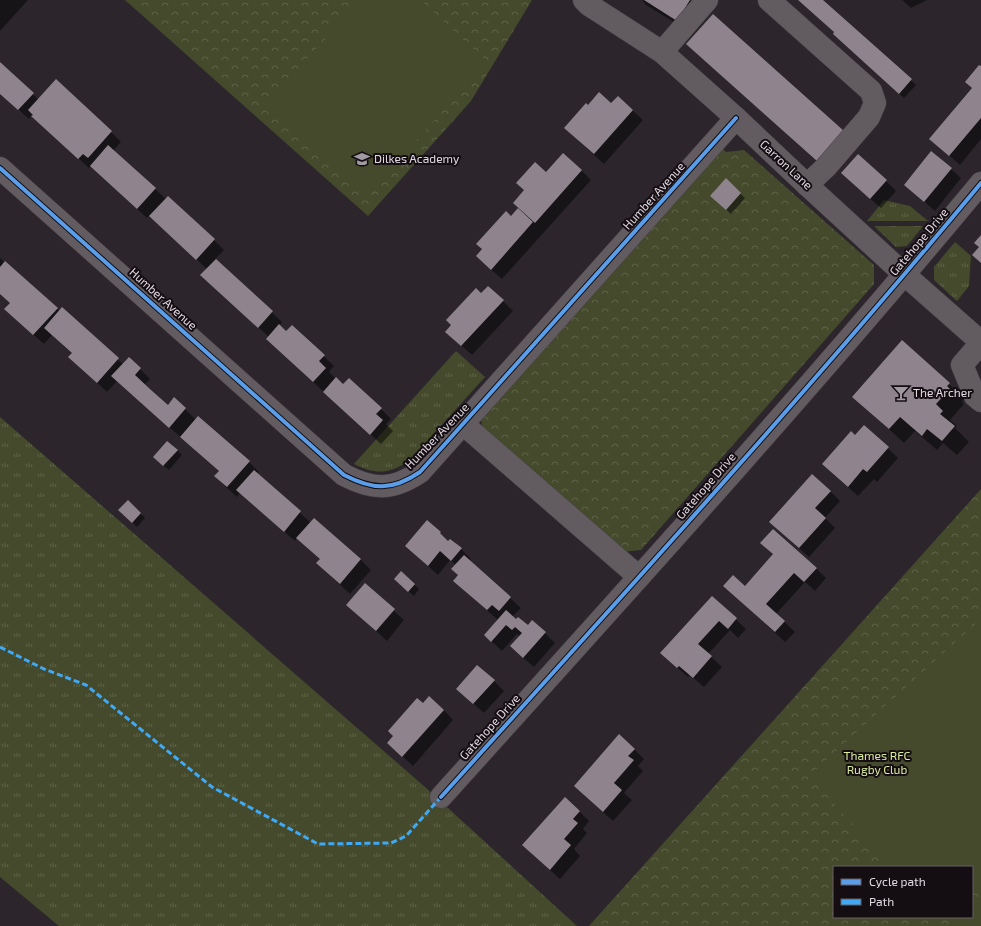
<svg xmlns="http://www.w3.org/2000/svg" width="981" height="926" font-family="'Exo 2',sans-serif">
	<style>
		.grass { fill: url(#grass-tufts) }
		.park { fill: url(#park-crowns); fill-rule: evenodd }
		.pitch { fill: #444a2b }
		.shadow { fill: #0007 }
		.building { fill: #8f848e }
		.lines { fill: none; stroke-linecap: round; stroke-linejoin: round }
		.minor-casing { stroke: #494449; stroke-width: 23 }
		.minor { stroke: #625c61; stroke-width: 22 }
		.quiet { stroke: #3fa9f5; stroke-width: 3; stroke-dasharray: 6 3; stroke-linecap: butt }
		.cycleway-casing { stroke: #140e13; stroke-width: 6 }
		.cycleway { stroke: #5a9eea; stroke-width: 4 }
		.labels { text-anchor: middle; stroke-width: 4; stroke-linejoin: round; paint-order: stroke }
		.poi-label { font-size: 12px; fill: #e2d9e1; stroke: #140e13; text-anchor: start }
		.street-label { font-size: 12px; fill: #e2d9e1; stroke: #140e13 }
		.park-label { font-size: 12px; fill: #dbec9b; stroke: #140e13 }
	</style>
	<defs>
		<pattern id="grass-tufts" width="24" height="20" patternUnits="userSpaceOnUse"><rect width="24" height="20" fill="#444a2b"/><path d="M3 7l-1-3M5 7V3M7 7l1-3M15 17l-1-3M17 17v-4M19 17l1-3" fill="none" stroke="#5f6449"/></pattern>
		<pattern id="park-crowns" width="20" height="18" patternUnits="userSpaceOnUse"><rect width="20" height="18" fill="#444a2b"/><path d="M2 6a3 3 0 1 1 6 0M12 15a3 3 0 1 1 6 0" fill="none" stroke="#5f6449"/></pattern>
	</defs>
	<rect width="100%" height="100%" fill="#2c262c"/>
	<g class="grass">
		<path d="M884 200 910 206 928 221H867Z"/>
		<path d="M874 226H923L907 246 896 247Z"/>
		<path d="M955 242 971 256 969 286 957 301 934 280V267Z"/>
		<path d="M456 351 485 377 409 461C389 474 375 475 354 464Z"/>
		<path d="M0 417 425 787 577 926H59L0 877Z"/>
	</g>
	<g class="park">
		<path d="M125 0H532L471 101 368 216Z"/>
		<path d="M720 146 726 152 744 150 874 265V284L641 550 621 552 485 433 482 426 481 418Z"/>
		<path d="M981 489V926H589ZM834 867H972V917H834Z"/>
	</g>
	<g class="pitch">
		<path d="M360 0H420L486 60 366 199 263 108Z"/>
		<path d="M981 619V877L972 885V867H893L809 776Z"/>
		<path d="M981 902V926H955L964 917H972V910Z"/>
	</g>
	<g class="shadow">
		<path d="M0 0H28L0 31Z"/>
		<path d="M642 0H689L700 10 687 30 646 5Z"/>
		<path d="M798 0H821L916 85 904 98 839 39 835 32Z"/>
		<path d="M902 0H927L911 8Z"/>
		<path d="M0 64 39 100 111 132 121 142 113 151 166 199 214 240 224 250 215 259 282 322 279 326 286 332 292 326 334 366 329 372 336 379 343 385 381 409 391 419 386 424 393 431 381 444 277 349 267 339 269 337 212 285 207 269 149 216 147 218 91 166 89 168 32 115 29 119 0 93Z"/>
		<path d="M981 68V139L960 165 931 139 973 89 966 82Z"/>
		<path d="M618 97 643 120 604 164 565 128 588 107 611 104Z"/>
		<path d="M951 169 961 178 935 211 905 185Z"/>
		<path d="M581 170 591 180 502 279 487 266 511 217 546 174Z"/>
		<path d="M726 180 745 198 731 214 716 200Z"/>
		<path d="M886 181 896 191 881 208 852 183Z"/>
		<path d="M0 258 60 311 123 364 140 369 150 379 144 385 168 406 175 399 196 420 249 462 259 472 257 474 311 523 314 519 361 560 371 570 350 594 317 563 321 559 297 538 295 541 240 493 237 497 225 486 215 476 219 471 117 381 107 392 80 367 73 354 52 335 44 344 16 319 11 303 0 293Z"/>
		<path d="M482 294 503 301 513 311 472 355 456 341Z"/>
		<path d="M902 342 949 384 964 399 962 402 964 404 950 420 957 426 955 428 969 442 957 455 943 443 937 450 915 431 904 443 854 397Z"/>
		<path d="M864 426 898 458 877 482 874 479 858 496 833 474 856 436Z"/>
		<path d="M177 450 182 455 169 470 159 462Z"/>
		<path d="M830 491 840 501 825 518 835 528 809 557 781 532Z"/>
		<path d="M120 510 140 513 145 518 137 527Z"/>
		<path d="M440 533 449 542 461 549 471 559 469 561 521 608 512 617 528 626 545 633 555 643 534 667 521 656 520 636 517 634 502 651 485 635 498 620 465 591 456 565 450 560 438 575 406 546Z"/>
		<path d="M762 543 816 568 826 578 815 591 805 582 776 614 795 632 785 642 725 586 745 587 774 555Z"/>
		<path d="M401 573 419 589 414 596 400 584Z"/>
		<path d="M365 585 404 620 387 641 348 605Z"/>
		<path d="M712 597 746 629 738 638 730 630 708 654 722 667 704 687 690 675 688 677 672 663Z"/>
		<path d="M494 681 504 691 484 713 468 699Z"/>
		<path d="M423 704 444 710 453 720 413 766 399 753Z"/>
		<path d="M634 749 644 759 638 766 643 771 624 793 632 800 613 821 585 796Z"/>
		<path d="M579 811 589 821 583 829 587 833 574 849 580 856 560 879 533 855Z"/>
	</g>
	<g class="building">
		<path d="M644 0H690L677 21Z"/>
		<path d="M798 0H823L912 79 899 94 833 34 834 32Z"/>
		<path d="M713 14 844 131 817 161 686 44Z"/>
		<path d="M0 62 34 93 18 110 0 94Z"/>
		<path d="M979 65 981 66V118L949 156 929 139 972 88 965 82Z"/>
		<path d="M56 79 112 131 88 158 83 154 78 159 31 116 33 115 28 110Z"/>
		<path d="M599 92 611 103 618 96 633 110 594 154 564 128 586 103 588 105Z"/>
		<path d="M108 145 156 188 137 209 90 166Z"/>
		<path d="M931 151 952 168 924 202 904 185Z"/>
		<path d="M563 153 582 170 535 223 513 203 524 190 516 183 535 162 546 172Z"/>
		<path d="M858 154 887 180 870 199 841 173Z"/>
		<path d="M726 178 741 193 726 210 710 196Z"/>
		<path d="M168 196 215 239 196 260 149 216Z"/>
		<path d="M518 208 533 222 491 270 476 256 482 249 476 244 506 211 511 216Z"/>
		<path d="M981 235V263L972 255 979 247 974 243Z"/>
		<path d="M216 259 273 311 258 328 200 275Z"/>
		<path d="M5 261 58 308 33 335 4 309 10 303 0 294V267Z"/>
		<path d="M488 286 504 300 461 346 445 332 451 325 446 320 476 288 481 293Z"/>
		<path d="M62 307 119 358 97 383 68 357 72 353 44 328Z"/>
		<path d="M279 324 286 331 292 325 325 355 319 361 326 368 313 382 266 339Z"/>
		<path d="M902 340 950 383 947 386 950 389 936 404 943 411 940 414 955 426 942 441 927 429 922 436 900 417 889 429 852 397Z"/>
		<path d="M129 357 141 368 135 375 151 390 168 405 174 397 186 408 169 428 111 376Z"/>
		<path d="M336 377 343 384 349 378 382 408 376 414 383 420 370 435 323 392Z"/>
		<path d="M198 416 250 461 227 487 214 476 219 471 180 437Z"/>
		<path d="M864 425 889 447 867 472 863 469 848 487 822 464 851 431 855 435Z"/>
		<path d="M167 441 178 450 163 466 153 457Z"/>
		<path d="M254 470 301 511 284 532 236 490Z"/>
		<path d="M812 474 831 491 815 508 826 518 799 548 769 522Z"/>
		<path d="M128 500 141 513 132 523 118 510Z"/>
		<path d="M314 518 361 559 340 584 316 563 320 559 296 538Z"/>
		<path d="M427 520 441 532 440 533 448 541 450 539 462 548 451 561 440 551 428 566 405 546Z"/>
		<path d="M773 529 817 568 804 582 794 573 766 604 785 621 775 632 723 586 733 575 745 586 773 554 760 543Z"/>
		<path d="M464 555 511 597 499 611 492 605 487 610 453 581 458 575 451 569Z"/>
		<path d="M401 571 415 584 408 592 394 579Z"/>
		<path d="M365 583 395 609 376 631 346 605Z"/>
		<path d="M712 596 737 618 728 629 719 621 698 644 712 656 693 678 679 666 677 668 660 653Z"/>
		<path d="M506 610 516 619 518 617 528 625 532 620 546 632 523 658 510 646 522 633 515 627 512 630 506 625 491 642 484 635Z"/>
		<path d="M477 665 495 680 473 704 456 689Z"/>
		<path d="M429 696 444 710 402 757 387 743 393 736 388 731 417 698 423 703Z"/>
		<path d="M619 734 635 749 628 756 634 760 614 783 622 790 603 812 574 786Z"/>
		<path d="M565 797 580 811 573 819 578 823 564 839 571 845 550 870 522 845Z"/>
	</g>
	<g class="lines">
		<defs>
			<g id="minor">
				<path d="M584 0 589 5 662 52 736 118 807 185 905 275 981 342"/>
				<path d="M769 0 871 91 875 103 869 117 826 167 807 185"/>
				<path d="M662 52 707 0"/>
				<path d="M0 168 344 475C373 490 392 491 420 472L736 118"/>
				<path d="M981 343 962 365 975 396 981 401"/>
				<path d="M463 424 639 577"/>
				<path d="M441 797C623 595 807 393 981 183"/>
			</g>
		</defs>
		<use href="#minor" class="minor-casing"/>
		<use href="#minor" class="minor"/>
		<path class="quiet" d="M0 647 44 669 86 685 212 787 318 844 391 843 406 836 441 797"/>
		<defs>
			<g id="cycleway">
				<path d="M0 168 344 475C373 490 392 491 420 472L736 118"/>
				<path d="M441 797C623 595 807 393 981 183"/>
			</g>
		</defs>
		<use href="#cycleway" class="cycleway-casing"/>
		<use href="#cycleway" class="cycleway"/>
	</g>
	<defs>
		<symbol id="school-bare" viewBox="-9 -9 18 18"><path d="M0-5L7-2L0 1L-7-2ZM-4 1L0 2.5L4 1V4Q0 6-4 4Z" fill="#a29aa2" stroke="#140e13" stroke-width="2.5" paint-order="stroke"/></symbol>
		<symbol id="bar-bare" viewBox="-9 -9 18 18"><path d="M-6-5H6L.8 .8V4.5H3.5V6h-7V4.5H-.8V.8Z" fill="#a29aa2" stroke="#140e13" stroke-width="2.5" paint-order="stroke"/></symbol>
	</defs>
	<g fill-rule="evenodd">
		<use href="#school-bare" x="351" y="148" width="22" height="22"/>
		<use href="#bar-bare" x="890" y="382" width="22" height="22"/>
	</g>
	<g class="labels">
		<g class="poi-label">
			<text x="374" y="163">Dilkes Academy</text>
			<text x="913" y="397">The Archer</text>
		</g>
		<g class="street-label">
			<text transform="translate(786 165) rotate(43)" y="4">Garron Lane</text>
			<text transform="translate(654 196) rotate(-48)" y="4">Humber Avenue</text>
			<text transform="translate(919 242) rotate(-50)" y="4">Gatehope Drive</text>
			<text transform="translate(163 299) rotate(42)" y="4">Humber Avenue</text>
			<text transform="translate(437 436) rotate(-46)" y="4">Humber Avenue</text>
			<text transform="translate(706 486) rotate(-49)" y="4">Gatehope Drive</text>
			<text transform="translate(490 727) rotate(-48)" y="4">Gatehope Drive</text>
		</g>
		<g class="park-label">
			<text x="877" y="760">Thames RFC<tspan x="877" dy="14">Rugby Club</tspan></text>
		</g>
	</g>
	<rect x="833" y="866" width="140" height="52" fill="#140e13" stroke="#665f65"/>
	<rect x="841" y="879" width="20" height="6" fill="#5a9eea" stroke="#665f65"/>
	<text x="869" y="886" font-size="12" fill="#e2d9e1">Cycle path</text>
	<rect x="841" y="899" width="20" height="6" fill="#3fa9f5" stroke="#665f65"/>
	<text x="869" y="906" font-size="12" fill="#e2d9e1">Path</text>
</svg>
